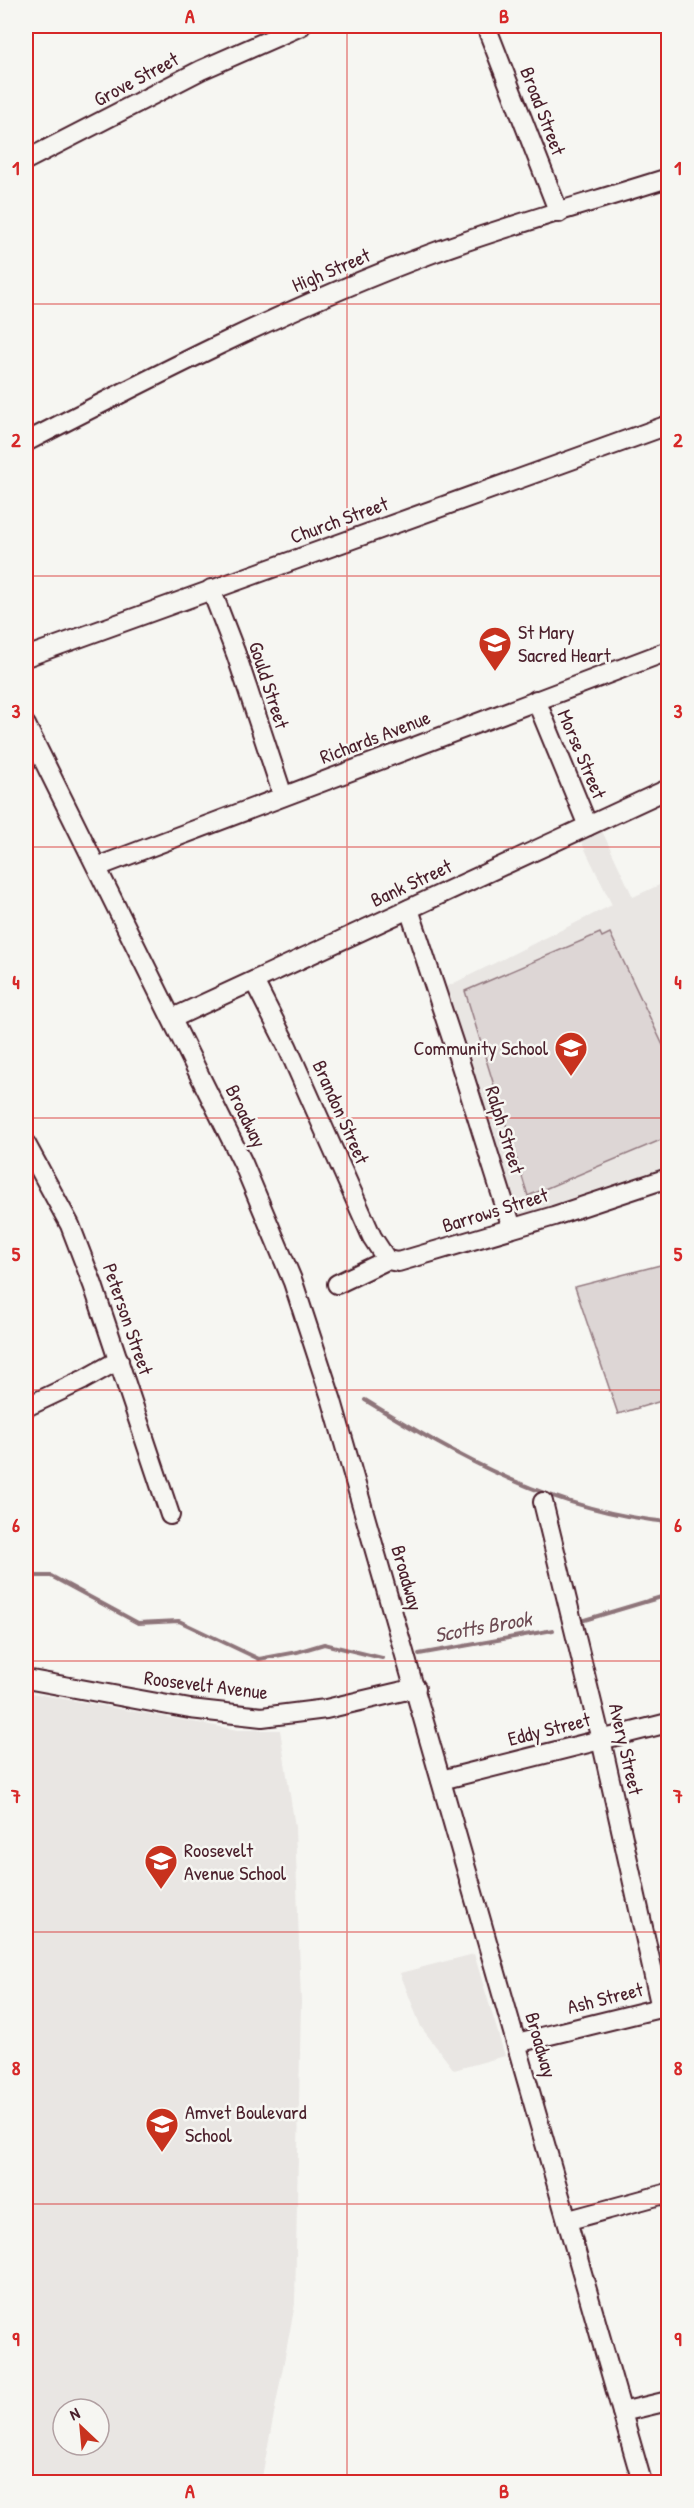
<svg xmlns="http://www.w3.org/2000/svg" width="694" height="2508" font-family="'Patrick Hand',sans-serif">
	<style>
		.built { fill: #e9e6e3; fill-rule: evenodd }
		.green { fill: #ddd6d5; stroke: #947a80; stroke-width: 1.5 }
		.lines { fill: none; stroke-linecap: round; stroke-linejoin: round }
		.stream { stroke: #8e747a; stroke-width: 4 }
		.minor-casing { stroke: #4a1f2b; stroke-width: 22 }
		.minor { stroke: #f6f6f2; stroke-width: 18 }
		.grid { fill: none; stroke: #d62828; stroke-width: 1.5; stroke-opacity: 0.55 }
		.labels { text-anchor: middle; stroke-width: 5; stroke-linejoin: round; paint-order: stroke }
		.street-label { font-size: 20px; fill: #4a1f2b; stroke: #f6f6f2 }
		.poi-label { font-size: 20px; fill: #4a1f2b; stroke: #f6f6f2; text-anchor: start }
		.water-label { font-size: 21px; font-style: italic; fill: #6c4a52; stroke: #f6f6f2 }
		.neatline { fill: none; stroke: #d62828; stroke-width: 2 }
		.grid-label { font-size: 20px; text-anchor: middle; font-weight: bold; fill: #d62828 }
	</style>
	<rect width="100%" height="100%" fill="#f6f6f2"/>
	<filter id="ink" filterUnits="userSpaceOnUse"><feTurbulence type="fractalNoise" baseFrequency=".0167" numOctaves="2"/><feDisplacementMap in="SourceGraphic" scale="12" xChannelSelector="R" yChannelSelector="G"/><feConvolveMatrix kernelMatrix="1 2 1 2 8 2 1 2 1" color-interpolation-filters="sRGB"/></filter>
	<g filter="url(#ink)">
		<g class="built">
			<path d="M602 831 633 897 668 881V1166L518 1216 444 988 612 905 581 841Z"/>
			<path d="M26 1692 238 1730H280L295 1827 301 2002 295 2304 261 2482H26ZM63 2409H99V2445H63Z"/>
			<path d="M474 1954 505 2056 454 2070 421 2027 400 1973Z"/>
		</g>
		<g class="green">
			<path d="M600 933 602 937 610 933 668 1056V1137L528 1196 465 991Z"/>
			<path d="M668 1263V1399L618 1414 575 1287Z"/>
		</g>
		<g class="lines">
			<g class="stream">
				<path d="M365 1400C462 1459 553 1511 668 1522"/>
				<path d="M26 1576H51L138 1623 179 1621 259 1659 297 1652 324 1644 382 1658"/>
				<path d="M581 1621 668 1595"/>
				<path d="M419 1654 553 1630"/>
			</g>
			<defs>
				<g id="minor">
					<path d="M486 26 559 213"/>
					<path d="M26 160 201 70 301 26"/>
					<path d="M26 442C158 374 290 306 430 254 508 225 589 203 668 178"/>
					<path d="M211 589 236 654 283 796"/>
					<path d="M26 657 668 425"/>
					<path d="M536 700 588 826"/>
					<path d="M26 725 243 1163 293 1282 332 1401 642 2482"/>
					<path d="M97 867 668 651"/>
					<path d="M409 909 461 1066 512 1228"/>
					<path d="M254 981 287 1046 372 1237 387 1260"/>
					<path d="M173 1018 668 789"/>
					<path d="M26 1144 70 1225 93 1285 170 1515"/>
					<path d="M337 1284 387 1260 398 1262 554 1216 668 1178"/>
					<path d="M26 1407 83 1380 119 1360"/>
					<path d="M543 1502 602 1744 661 2008"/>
					<path d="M26 1679 190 1709 262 1717 326 1709 416 1688"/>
					<path d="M441 1780 668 1723"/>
					<path d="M517 2043 668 2006"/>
					<path d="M569 2220 668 2193"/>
					<path d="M622 2412 668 2401"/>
				</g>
			</defs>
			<use href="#minor" class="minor-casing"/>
			<use href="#minor" class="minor"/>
		</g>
	</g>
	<path class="grid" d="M347 26V2482M26 304H668M26 576H668M26 847H668M26 1118H668M26 1390H668M26 1661H668M26 1932H668M26 2204H668"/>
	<defs>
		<symbol id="school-pin" viewBox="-11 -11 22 30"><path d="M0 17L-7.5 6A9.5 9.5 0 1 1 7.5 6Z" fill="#c8321e" stroke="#f6f6f2"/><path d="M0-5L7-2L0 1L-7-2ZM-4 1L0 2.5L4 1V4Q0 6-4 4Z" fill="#fff"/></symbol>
	</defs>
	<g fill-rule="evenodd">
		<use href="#school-pin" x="476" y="624" width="38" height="52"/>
		<use href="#school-pin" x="552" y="1029" width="38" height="52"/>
		<use href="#school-pin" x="142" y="1842" width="38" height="52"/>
		<use href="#school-pin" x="143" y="2105" width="38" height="52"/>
	</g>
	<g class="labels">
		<g class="street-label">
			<text transform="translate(136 79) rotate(-28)" y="7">Grove Street</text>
			<text transform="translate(543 111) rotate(69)" y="7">Broad Street</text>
			<text transform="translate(331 270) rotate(-23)" y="7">High Street</text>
			<text transform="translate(339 520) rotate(-20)" y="7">Church Street</text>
			<text transform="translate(269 685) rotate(72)" y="7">Gould Street</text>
			<text transform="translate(375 737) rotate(-21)" y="7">Richards Avenue</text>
			<text transform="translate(582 754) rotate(67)" y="7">Morse Street</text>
			<text transform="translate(411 883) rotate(-25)" y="7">Bank Street</text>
			<text transform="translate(341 1112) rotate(66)" y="7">Brandon Street</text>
			<text transform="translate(246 1116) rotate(64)" y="7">Broadway</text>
			<text transform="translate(505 1130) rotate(73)" y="7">Ralph Street</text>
			<text transform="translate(495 1210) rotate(-17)" y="7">Barrows Street</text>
			<text transform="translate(128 1319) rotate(71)" y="7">Peterson Street</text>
			<text transform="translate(407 1578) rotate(74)" y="7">Broadway</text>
			<text transform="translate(206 1685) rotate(7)" y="7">Roosevelt Avenue</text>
			<text transform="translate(549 1729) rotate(-14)" y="7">Eddy Street</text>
			<text transform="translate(626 1749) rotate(77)" y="7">Avery Street</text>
			<text transform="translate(605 1998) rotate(-14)" y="7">Ash Street</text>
			<text transform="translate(541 2045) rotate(74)" y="7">Broadway</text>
		</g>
		<g class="poi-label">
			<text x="518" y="639">St Mary<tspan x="518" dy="23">Sacred Heart</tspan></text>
			<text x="548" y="1055" text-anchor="end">Community School</text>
			<text x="184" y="1857">Roosevelt<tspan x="184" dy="23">Avenue School</tspan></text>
			<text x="185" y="2119">Amvet Boulevard<tspan x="185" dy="23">School</tspan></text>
		</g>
		<g class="water-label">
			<text transform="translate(483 1627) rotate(-10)" y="7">Scotts Brook</text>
		</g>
	</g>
	<rect width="694" height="2508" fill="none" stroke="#f6f6f2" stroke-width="66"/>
	<g transform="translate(81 2427) rotate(334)"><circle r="28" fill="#f6f6f2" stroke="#b1a0a2" stroke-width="1.5"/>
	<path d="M0-4.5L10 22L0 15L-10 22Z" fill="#c8321e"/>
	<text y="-9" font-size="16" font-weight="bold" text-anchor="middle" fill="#4a1f2b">N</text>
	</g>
	<rect x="33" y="33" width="628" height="2442" class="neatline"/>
	<g class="grid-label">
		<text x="190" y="23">A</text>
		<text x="504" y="23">B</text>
		<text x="16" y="175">1</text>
		<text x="678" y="175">1</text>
		<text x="16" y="447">2</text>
		<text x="678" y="447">2</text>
		<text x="16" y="718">3</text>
		<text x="678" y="718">3</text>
		<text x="16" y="989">4</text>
		<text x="678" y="989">4</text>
		<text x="16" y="1261">5</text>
		<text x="678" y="1261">5</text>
		<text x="16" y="1532">6</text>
		<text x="678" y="1532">6</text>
		<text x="16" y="1803">7</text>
		<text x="678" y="1803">7</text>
		<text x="16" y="2075">8</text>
		<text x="678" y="2075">8</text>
		<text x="16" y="2346">9</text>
		<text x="678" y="2346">9</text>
		<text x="190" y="2498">A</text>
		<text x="504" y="2498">B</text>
	</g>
</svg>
